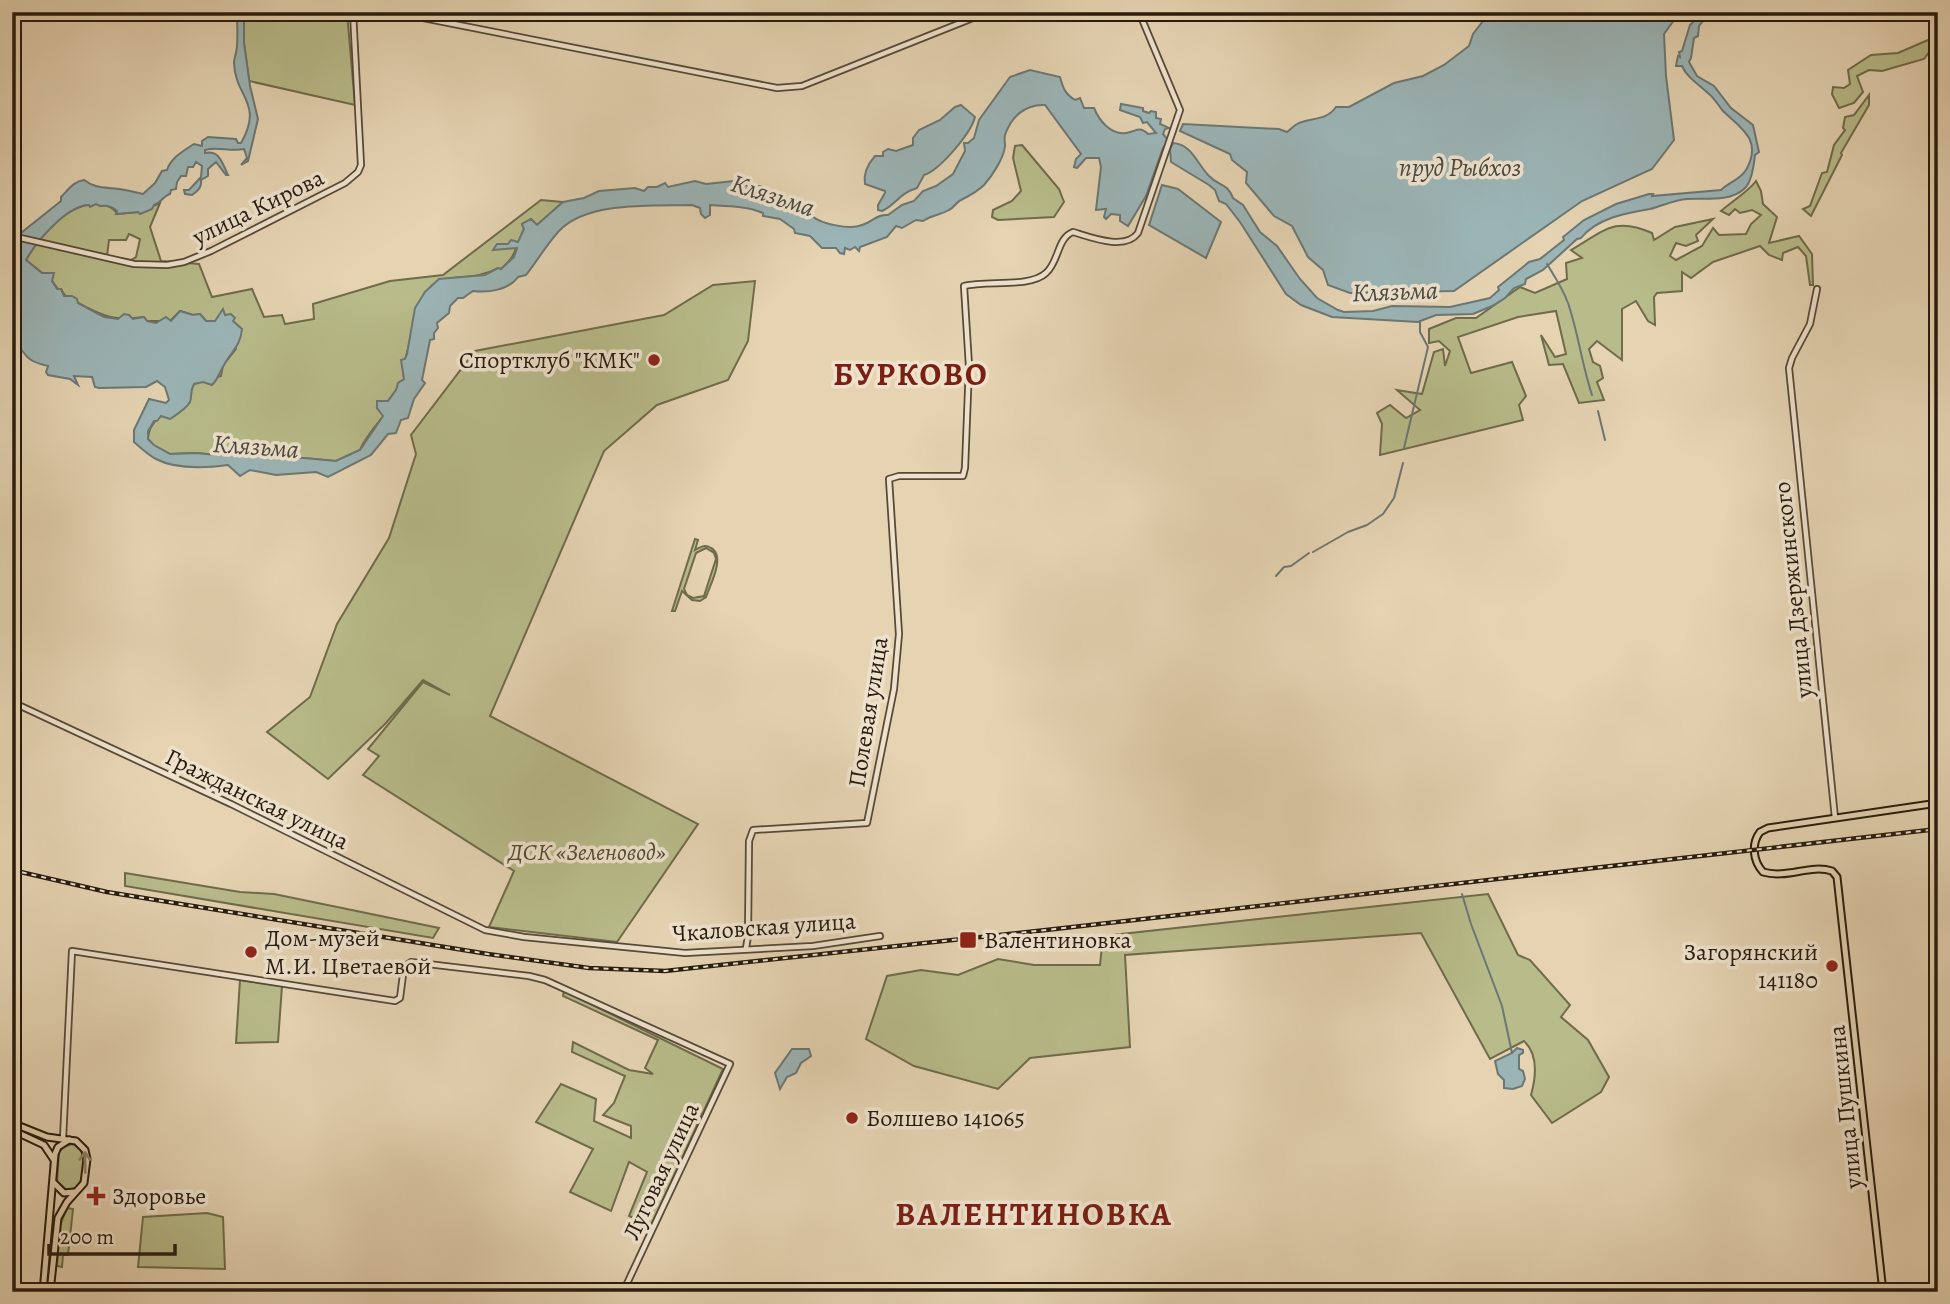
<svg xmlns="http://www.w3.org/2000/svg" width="1950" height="1304" font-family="Alegreya,serif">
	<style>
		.green { fill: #b8bb8a; stroke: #6f6b4c; stroke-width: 2; fill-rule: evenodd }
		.water { fill: #9bb5b7; stroke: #6c7774; stroke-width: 2 }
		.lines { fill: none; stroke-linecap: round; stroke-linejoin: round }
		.stream { stroke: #6c7774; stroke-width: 2 }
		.minor-casing { stroke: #564938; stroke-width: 8 }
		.major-casing { stroke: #261b0f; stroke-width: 9 }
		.minor { stroke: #eee2cd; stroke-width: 4.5 }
		.major { stroke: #e5d3b2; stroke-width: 5 }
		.rail-casing { stroke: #261b0f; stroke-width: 4.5 }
		.rail { stroke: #eee2cd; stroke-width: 2; stroke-dasharray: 5; stroke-linecap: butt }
		.oneway { stroke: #8f8069 }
		.poi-dot { fill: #8f2418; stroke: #eee2cd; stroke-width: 2.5 }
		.labels { text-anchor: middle; stroke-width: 7; stroke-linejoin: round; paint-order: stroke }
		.street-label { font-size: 24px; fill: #261b0f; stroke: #eee2cd }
		.poi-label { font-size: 24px; fill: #261b0f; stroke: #eee2cd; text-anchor: start }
		.park-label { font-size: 24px; font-style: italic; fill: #524b34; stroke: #eee2cd }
		.water-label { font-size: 26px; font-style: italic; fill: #494941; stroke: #eee2cd }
		.district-label { font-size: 32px; font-weight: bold; letter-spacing: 2px; fill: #7a1f14; stroke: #eee2cd }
	</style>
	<rect width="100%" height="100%" fill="#e5d3b2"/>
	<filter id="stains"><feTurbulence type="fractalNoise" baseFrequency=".00286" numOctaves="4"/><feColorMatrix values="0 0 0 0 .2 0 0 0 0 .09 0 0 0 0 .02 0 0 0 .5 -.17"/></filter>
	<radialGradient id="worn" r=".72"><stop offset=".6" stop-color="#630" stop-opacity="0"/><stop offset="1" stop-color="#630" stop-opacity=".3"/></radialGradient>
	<g class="green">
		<path d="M244 12H347L355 105 249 81 244 43Z"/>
		<path d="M1938 18V40L1924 59 1882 71 1869 70 1857 76 1863 92 1854 103 1839 108 1832 94 1833 87 1844 88 1850 84 1848 70 1871 55 1898 53 1935 37Z"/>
		<path d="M1869 95V105L1841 153 1842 155 1811 216 1803 209 1810 206 1822 173 1827 172 1834 145 1845 130 1843 128 1845 117 1854 115Z"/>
		<path d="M1022 145 1059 189 1064 202 1054 217 998 220 992 217 993 210 1012 201 1021 191 1013 158 1015 146Z"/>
		<path d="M1756 181 1761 191 1763 204 1777 217 1769 243 1799 236 1812 254 1813 285H1810L1806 256 1798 247 1783 253 1782 260 1769 255 1760 246 1713 262 1691 278 1682 272V291L1657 293 1654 297 1655 325 1648 321 1636 301 1622 309V360L1597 341 1589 349 1593 362 1600 366 1603 378 1597 382 1604 400 1579 403 1563 364 1549 365 1541 335 1555 357 1566 354 1556 311 1518 317 1458 337 1471 373 1512 362 1526 396 1519 405 1523 420 1380 455 1382 424 1377 413 1390 405 1406 418 1420 410 1397 390 1422 394 1434 352 1443 349 1445 366 1450 351 1439 341 1429 343V329L1456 318H1476L1520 287 1535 293 1567 279 1566 263 1582 258 1571 250C1604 231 1614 216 1652 233L1654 240 1675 227 1713 219 1696 235 1698 241 1686 246 1676 243 1670 256 1676 260 1702 246 1713 228 1719 235 1746 234 1751 224 1761 215 1752 210 1740 213 1735 209 1729 215 1721 211C1731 202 1749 191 1756 181Z"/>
		<path d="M541 200 563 202 537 225 531 219 522 224 524 229C516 246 516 257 501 269L498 268C480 278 463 276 444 279 418 283 412 338 405 360H402L404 379 388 401 377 408 384 416C377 423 363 442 360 450L336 461 239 452 216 455 196 453 170 454 154 446 148 439C149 416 172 411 190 402L191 390 194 384 221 376 223 365 236 349 215 321H206L200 314 193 315 180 311 170 321H147L144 317C114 321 104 317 78 303 70 299 65 298 61 289H58L52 281 26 260C40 235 68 202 99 204 107 205 114 207 117 214L138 212 160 203 150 227 161 261 199 264 212 297 252 289 264 317 282 315 285 324 314 319 313 304 390 281 443 275ZM129 234 140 239 136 257 131 260 107 256 109 240H126Z"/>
		<path d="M755 281 748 341 728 380 657 405 604 451 490 716 698 824 617 942 489 927 514 871 363 775 379 756 368 749 423 682 450 695 423 680 386 723 328 779 267 732 310 697 337 624 389 538 416 454 411 435 475 351 664 315 713 285Z"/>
		<path d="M695 539 698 540 695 550C700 547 705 544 711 548 726 556 710 585 706 597L700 601 692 600 682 591 675 611H672ZM706 548 714 553 716 559 704 596 693 598 687 595 684 589 696 553Z"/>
		<path d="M125 873 240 892 274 894 439 928 433 938 125 886Z"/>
		<path d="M1488 894 1518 955 1530 960 1570 1005 1561 1017 1588 1040 1609 1077 1601 1092 1552 1123 1531 1095C1536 1077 1538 1054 1524 1041L1490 1059 1421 933 1125 955 1130 1047 1030 1058 998 1089 914 1066 866 1039 887 976 921 970 958 975 998 959 1034 965H1100L1103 936Z"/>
		<path d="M240 980 282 986 278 1042 236 1043Z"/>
		<path d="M564 991 723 1069 651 1226 629 1216 647 1172 629 1162 611 1211 570 1192 593 1149 536 1122 561 1084 596 1099 594 1121 631 1138V1126L603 1115 614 1103 625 1076 572 1052 573 1042 629 1070 653 1074 645 1068 658 1040 563 996Z"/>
		<path d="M72 1144 78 1146C86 1156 85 1179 75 1189L67 1190 57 1182 59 1153 63 1147Z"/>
		<path d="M67 1208 73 1209 68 1255H63L62 1267 57 1266 60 1225Z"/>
		<path d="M207 1213 223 1217 225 1269 138 1267 143 1217Z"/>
	</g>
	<g class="water">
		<path d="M237 12H244V43L250 86 258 119 248 161 241 165 247 158 244 149C230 152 218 146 205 150V153C220 150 222 163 228 175H226L216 162 208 169V176L201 180C202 187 198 191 192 195L185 194 184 190H189L201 177 202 166 196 162 193 167H188L186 176H181L177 182 176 189 171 190 170 194C163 196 161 203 154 205L152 209 140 214 138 212 116 214 117 211C112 206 107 205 100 206L96 204 90 207 89 205C67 205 36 242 26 260L42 273H54L52 281 57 289H61L64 296H72L77 299 78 303 104 317 118 319 124 314 129 315 133 319 144 317 147 321 156 323 166 317 171 321 180 311 193 315 200 314 206 321H215L223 309 225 315 231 314 235 318 233 321 242 329C241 345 231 352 224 365 219 373 219 378 212 385L203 382 194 384C190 391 192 396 190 402 186 409 176 415 170 419L161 416 157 421H154L148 431V439L154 445 170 454 196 453 216 455 239 452 336 461 360 450 383 416 377 408V401H388L396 390 398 383 404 379 401 360 405 359 407 354 415 308 425 292 439 279 485 275 498 268 501 269 514 257 517 248 493 250 497 244H508L511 240 518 242 524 229 522 224 531 219 537 225 563 202 584 198 599 191 635 188 644 191 648 187H657L665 183 668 187 695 181 706 184 734 181 748 186H761L801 210 805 206C806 207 811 215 812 216 821 224 850 230 862 225 872 222 877 214 888 215L902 205 914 201 923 191 936 186 953 174 965 151 964 143H968L974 138 979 120 1010 77 1030 70 1060 77C1063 88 1065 94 1075 100L1080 98 1084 108H1094C1099 120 1110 135 1126 133 1136 132 1139 125 1148 134L1156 133 1147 122 1143 123 1140 117 1120 110 1121 104 1143 108V111L1149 113 1151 111 1156 112V118L1161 119 1160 124 1169 128 1165 129 1163 134 1169 141 1163 148 1146 196 1128 226 1120 221V215L1111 214 1106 219 1104 217 1106 209 1096 210 1101 167 1099 158H1086L1077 168 1074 167 1076 159 1081 154 1045 105C1025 104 1011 117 1005 135 1004 139 1005 142 1005 146 1004 158 992 176 984 185 977 192 969 196 961 200 956 202 954 208 949 210 940 215 932 215 923 221L916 220 902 228 896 226 887 237 860 247 859 251 855 247 850 250 845 248 844 254 840 253 836 248H822L810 236 795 233 794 229 780 219 763 216V213C747 206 727 206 710 205V215L705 218 701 214 700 208 692 205C653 206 587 201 559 231 547 244 537 261 526 275L518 277C509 290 488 293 473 291L463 298H458L450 306 449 313 437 323 438 328 434 333V339L430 340 422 380 425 383 414 399 408 418 401 420 396 433 388 434 371 455 328 477 316 472 276 475 250 470 240 476 228 465C206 468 177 470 156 459 148 455 141 448 134 442V430L149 399 166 403 169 400 165 387 157 381 146 387 99 388 95 387 92 377 74 376 78 385 70 379 48 375 46 372 48 366C19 359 30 353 12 342L16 338 15 330 12 329V249L21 233 61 201V197C68 190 74 181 84 180 96 189 105 187 119 189 127 190 135 192 143 194L155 183 162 171 167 170C171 158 183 151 194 144L202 146V141L208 137 236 139 238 143H241C264 103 235 97 234 63 234 57 237 52 237 46 238 35 237 23 237 12Z"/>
		<path d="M1490 12H1680L1664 34 1666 76 1674 140 1652 169 1582 201 1454 291 1350 293 1328 285 1323 270 1308 257 1292 226 1274 216 1246 183 1247 172 1232 160 1230 154 1180 131 1183 124 1279 129 1287 132C1292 128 1296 123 1302 122 1315 118 1328 119 1336 107H1349L1394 83 1423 76 1444 65 1469 46 1473 34Z"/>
		<path d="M1703 12H1710L1699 26 1698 36 1694 38 1691 58 1689 62 1697 76 1714 86 1731 108 1753 125 1759 152 1755 155C1754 164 1752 183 1744 189 1730 202 1704 198 1687 199 1674 200 1662 206 1650 209 1626 213 1597 218 1581 238L1577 239 1543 270 1526 279 1525 284 1514 288 1505 298 1492 306 1473 314 1436 315 1418 322 1332 317 1301 305 1286 294 1240 222 1226 204 1219 201 1215 190 1209 185 1171 162 1170 149 1173 143C1191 144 1197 163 1208 175 1220 188 1226 181 1233 198L1243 205 1260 232 1277 246 1300 279 1317 298 1338 310 1344 312 1373 311 1392 306 1450 307 1490 298 1499 290 1498 287 1529 262 1540 259 1564 240 1563 237 1584 220 1616 204 1649 194H1653L1652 196 1721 190C1729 182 1740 180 1746 170 1763 140 1741 128 1723 111 1718 105 1715 99 1709 94 1700 85 1687 78 1682 66H1676L1678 56 1680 57 1679 52 1682 51 1690 25Z"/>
		<path d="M961 105 975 117C971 133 940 170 924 175L917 188C898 194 897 204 882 211L878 210V205L885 193V191L865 184C863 173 868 164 875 156H883V152L888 149 896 151 913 145V138L919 130 940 120 955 107Z"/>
		<path d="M1162 185 1178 189 1221 222 1206 258 1149 225Z"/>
		<path d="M1517 1048 1523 1050V1053L1519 1055V1069L1523 1071 1525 1079 1522 1086 1513 1089 1504 1088V1080L1498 1074 1495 1061 1512 1053Z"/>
		<path d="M792 1049H809L811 1056 801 1063 796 1073 787 1077 780 1089 775 1073Z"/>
	</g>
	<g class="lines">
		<g class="stream">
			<path d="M1547 264C1555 277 1563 289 1568 303 1578 332 1582 365 1592 395"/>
			<path d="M1598 411 1605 440"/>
			<path d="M1404 448 1428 347 1420 332V321"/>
			<path d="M1313 552 1348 532 1367 525 1383 514 1394 498 1403 463"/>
			<path d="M1276 576 1284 567 1291 566 1309 553"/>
			<path d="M1462 894 1471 924 1502 1006 1512 1053"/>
		</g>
		<defs>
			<g id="minor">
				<path d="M393 12 777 88 802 86 988 12"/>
				<path d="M12 236 134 264 167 265 184 262 211 251 345 183 358 172 361 165 353 12"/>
				<path d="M1817 289 1810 324 1792 358 1789 368 1835 818"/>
				<path d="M12 702 231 804 485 930 524 937 685 953 813 946 880 936"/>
				<path d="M746 948 748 936 749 841 753 830 867 823 894 689 899 634 889 479 899 476H963L965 468 969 366 964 286C987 280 1030 288 1046 273 1059 262 1057 238 1073 232 1090 237 1125 251 1138 233L1180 110 1139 12"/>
				<path d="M63 1139 72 951 395 1001 400 998 404 967 411 962 529 976 545 980 730 1064 623 1292"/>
			</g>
			<g id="major">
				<path d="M12 1123 47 1137 76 1141 85 1150 87 1159 84 1183 67 1202 58 1218 50 1292"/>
				<path d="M12 1130 44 1145 54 1160"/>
				<path d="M54 1183 64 1193 74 1192"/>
				<path d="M43 1292 55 1154 58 1147 69 1140"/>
				<path d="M1883 1292 1837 877 1832 871C1810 864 1787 879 1763 872 1753 861 1751 844 1760 832L1768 828 1938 803"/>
			</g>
		</defs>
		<use href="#minor" class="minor-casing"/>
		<use href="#major" class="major-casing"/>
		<use href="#minor" class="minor"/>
		<use href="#major" class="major"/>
		<defs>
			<path id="rail" d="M12 870 107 892 488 954 589 968 665 971 1055 929 1938 829"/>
		</defs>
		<use href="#rail" class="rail-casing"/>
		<use href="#rail" class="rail"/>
	</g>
	<defs><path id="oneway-shaft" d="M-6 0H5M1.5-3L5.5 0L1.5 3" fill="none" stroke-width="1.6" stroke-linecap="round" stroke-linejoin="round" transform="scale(1.75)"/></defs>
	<use class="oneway" href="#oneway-shaft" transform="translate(85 1162) rotate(-91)"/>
	<g class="poi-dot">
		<circle cx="654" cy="360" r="7"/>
		<rect x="959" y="931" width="18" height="18" rx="3.5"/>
		<circle cx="251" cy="952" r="7"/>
		<circle cx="1832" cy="966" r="7"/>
		<circle cx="852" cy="1118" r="7"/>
		<path d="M92.5 1185.5h7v7h7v7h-7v7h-7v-7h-7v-7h7z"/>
	</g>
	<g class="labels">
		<g class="street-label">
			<text transform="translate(258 207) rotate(-26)" y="8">улица Кирова</text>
			<text transform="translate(1793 590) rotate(-96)" y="8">улица Дзержинского</text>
			<text transform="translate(868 712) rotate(-81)" y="8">Полевая улица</text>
			<text transform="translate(257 799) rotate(26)" y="8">Гражданская улица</text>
			<text transform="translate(764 927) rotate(-4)" y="8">Чкаловская улица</text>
			<text transform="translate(1845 1107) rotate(-96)" y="8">улица Пушкина</text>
			<text transform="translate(661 1171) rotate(-65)" y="8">Луговая улица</text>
		</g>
		<g class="poi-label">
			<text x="640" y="368" text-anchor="end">Спортклуб "КМК"</text>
			<text x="265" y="946">Дом-музей<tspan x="265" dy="28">М.И. Цветаевой</tspan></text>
			<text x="984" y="948">Валентиновка</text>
			<text x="1818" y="960" text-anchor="end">Загорянский<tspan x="1818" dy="28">141180</tspan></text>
			<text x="866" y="1126">Болшево 141065</text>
			<text x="112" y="1204">Здоровье</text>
		</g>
		<g class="park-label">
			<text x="587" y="860">ДСК «Зеленовод»</text>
		</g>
		<g class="water-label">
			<text x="1460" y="176">пруд Рыбхоз</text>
			<text transform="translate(773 195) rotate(18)" y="9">Клязьма</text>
			<text transform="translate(1395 291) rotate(-2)" y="9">Клязьма</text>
			<text transform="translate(256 446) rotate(4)" y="9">Клязьма</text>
		</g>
		<g class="district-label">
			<text x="911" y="385">БУРКОВО</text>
			<text x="1034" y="1225">ВАЛЕНТИНОВКА</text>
		</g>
	</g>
	<rect width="1950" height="1304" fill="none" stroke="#e5d3b2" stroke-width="42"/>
	<rect x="14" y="14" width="1922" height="1276" fill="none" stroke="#261b0f" stroke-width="3.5"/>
	<rect x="21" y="21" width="1908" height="1262" fill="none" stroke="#261b0f" stroke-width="2"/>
	<path d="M49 1244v10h126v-10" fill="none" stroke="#261b0f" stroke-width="3.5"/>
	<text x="60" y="1244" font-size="21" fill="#261b0f" stroke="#eee2cd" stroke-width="5" paint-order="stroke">200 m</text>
	<rect width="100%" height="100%" filter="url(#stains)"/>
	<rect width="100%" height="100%" fill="url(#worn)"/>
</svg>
